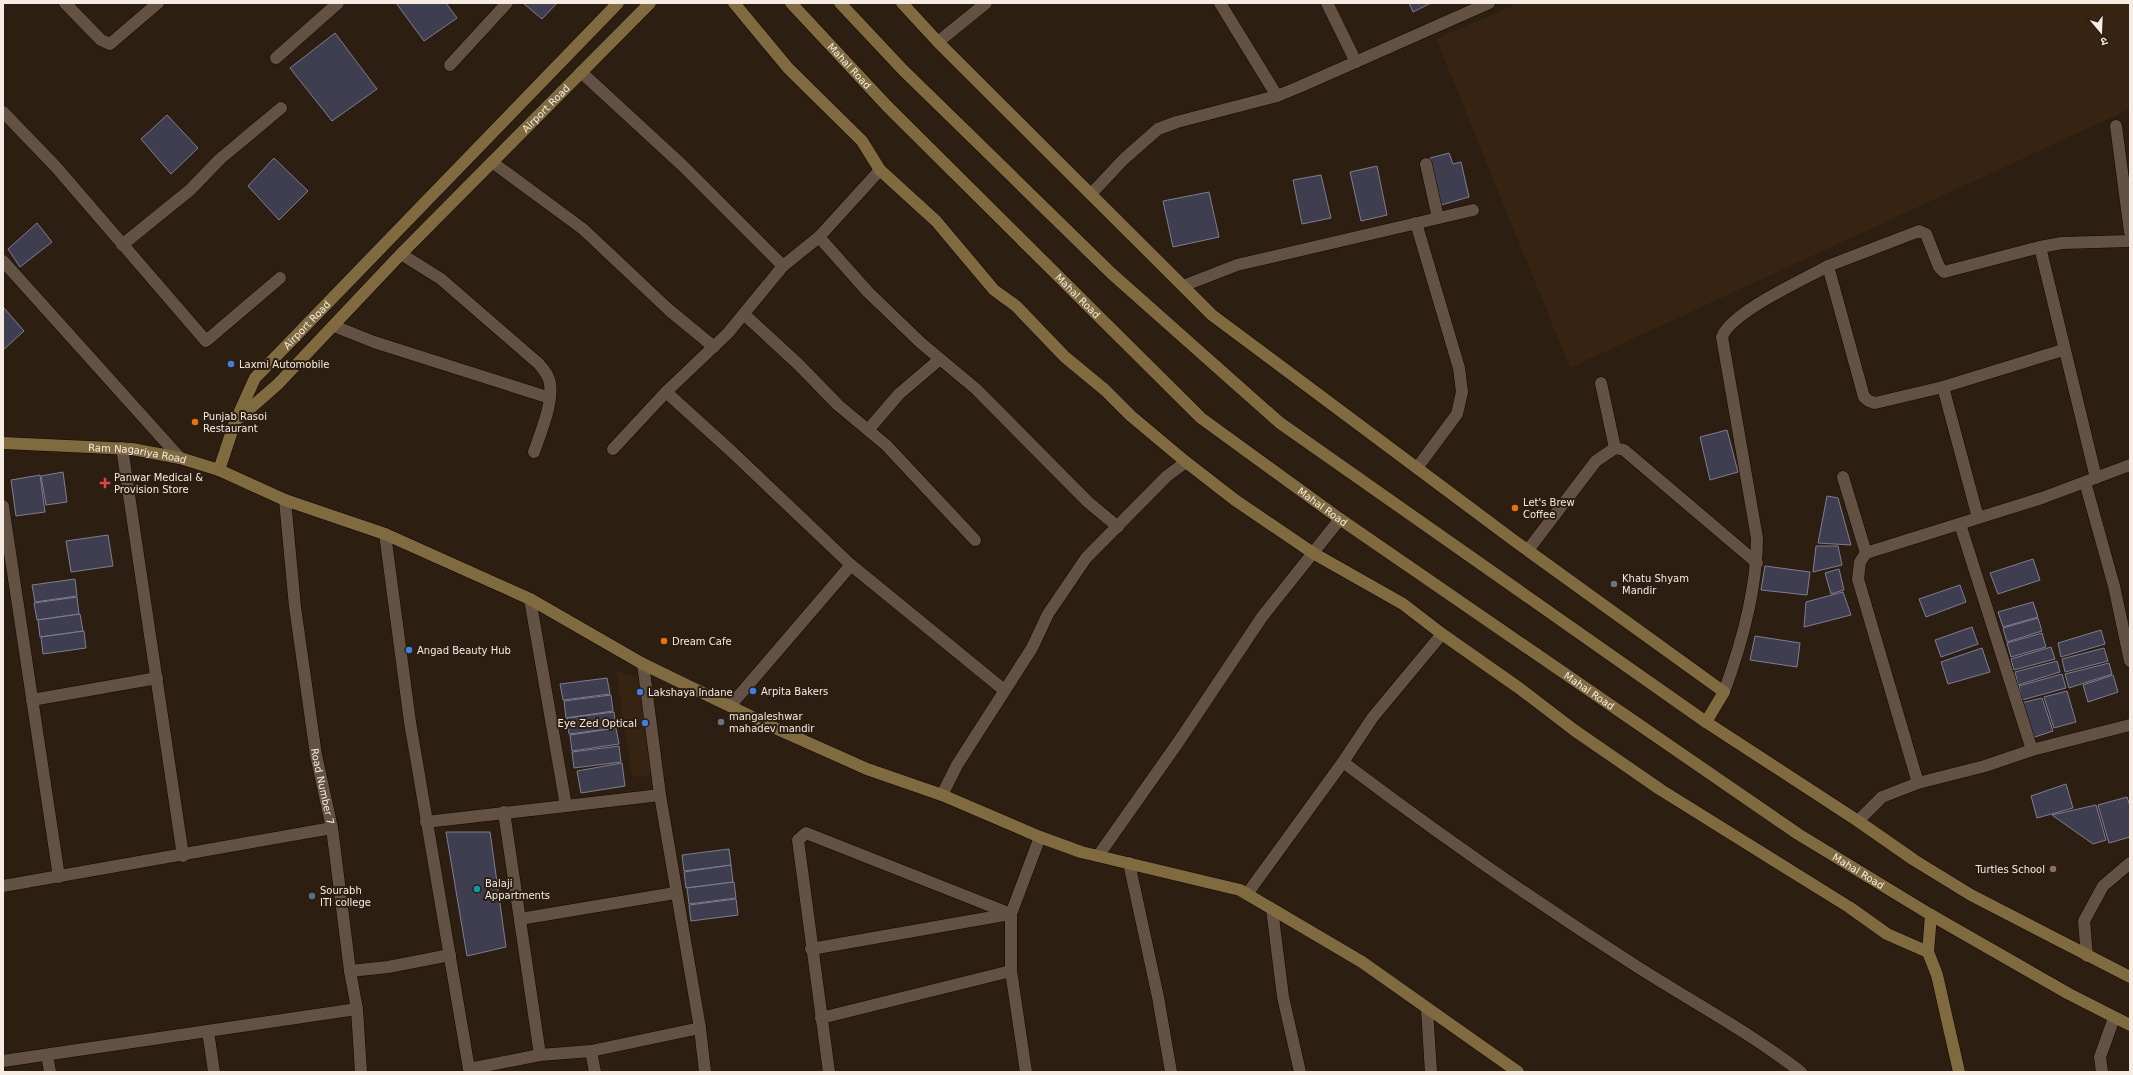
<svg xmlns="http://www.w3.org/2000/svg" width="2133" height="1075" font-family="'DejaVu Sans','Noto Sans Devanagari',sans-serif">
	<style>
		.built { fill: #362311 }
		.building { fill: #3f3d50; stroke: #7f7d92 }
		.lines { fill: none; stroke-linecap: round; stroke-linejoin: round }
		.street-casing { stroke: #130701; stroke-width: 13 }
		.secondary-casing { stroke: #130701; stroke-width: 13 }
		.street { stroke: #635244; stroke-width: 12 }
		.secondary { stroke: #806a40; stroke-width: 12 }
		.shop-dot { fill: #3f7fe0; stroke: #2c1e11; stroke-width: 1.5 }
		.food-dot { fill: #e8710a; stroke: #2c1e11; stroke-width: 1.5 }
		.health-dot { fill: #e0444e; stroke: #2c1e11; stroke-width: 1.5 }
		.worship-dot { fill: #6b7280; stroke: #2c1e11; stroke-width: 1.5 }
		.education-dot { fill: #8d6e63; stroke: #2c1e11; stroke-width: 1.5 }
		.culture-dot { fill: #0f9aa8; stroke: #2c1e11; stroke-width: 1.5 }
		.service-dot { fill: #5c6f8a; stroke: #2c1e11; stroke-width: 1.5 }
		.labels { text-anchor: middle; stroke-width: 4; stroke-linejoin: round; paint-order: stroke }
		.street-label { font-size: 10px; fill: #f6ece4; stroke: #2c1e11 }
		.poi-label { font-size: 10px; fill: #f6ece4; stroke: #2c1e11; text-anchor: start }
	</style>
	<rect width="100%" height="100%" fill="#2c1e11"/>
	<g class="built">
		<path d="M1519 3H2130V109L1570 368 1436 39Z"/>
		<path d="M616 671 644 679 657 775 632 777Z"/>
	</g>
	<g class="building">
		<path d="M396 3H446L457 18 424 41Z"/>
		<path d="M523 3H557L542 19Z"/>
		<path d="M1409 3H1431L1413 12Z"/>
		<path d="M335 33 377 89 332 121 290 68Z"/>
		<path d="M167 115 198 148 171 174 141 139Z"/>
		<path d="M1449 153 1453 164 1461 162 1469 197 1441 205 1430 158Z"/>
		<path d="M274 158 308 191 279 220 248 186Z"/>
		<path d="M1377 166 1387 215 1361 221 1350 172Z"/>
		<path d="M1321 175 1331 218 1302 224 1293 180Z"/>
		<path d="M1209 192 1219 237 1173 247 1163 201Z"/>
		<path d="M37 223 52 242 20 267 8 249Z"/>
		<path d="M4 308 24 331 3 350V309Z"/>
		<path d="M1727 430 1738 472 1710 480 1700 437Z"/>
		<path d="M63 472 67 502 46 505 41 476Z"/>
		<path d="M40 475 45 512 16 516 11 480Z"/>
		<path d="M1827 496 1838 498 1851 545 1818 543Z"/>
		<path d="M108 535 113 566 71 572 66 541Z"/>
		<path d="M1816 546H1838L1842 565 1813 572Z"/>
		<path d="M2033 559 2040 580 1998 594 1990 573Z"/>
		<path d="M1765 566 1810 572 1807 595 1761 590Z"/>
		<path d="M1839 569 1844 590 1831 594 1825 573Z"/>
		<path d="M75 579 77 596 35 602 32 585Z"/>
		<path d="M1960 585 1966 602 1926 617 1919 599Z"/>
		<path d="M1843 592 1851 615 1804 627 1806 602Z"/>
		<path d="M77 597 79 614 37 620 34 603Z"/>
		<path d="M2033 602 2038 617 2003 627 1998 612Z"/>
		<path d="M80 614 83 631 40 637 38 620Z"/>
		<path d="M2038 618 2042 631 2007 642 2003 628Z"/>
		<path d="M1972 627 1978 644 1941 657 1935 640Z"/>
		<path d="M2101 630 2105 644 2061 657 2058 643Z"/>
		<path d="M84 631 86 648 43 654 41 637Z"/>
		<path d="M2042 633 2046 647 2011 657 2007 643Z"/>
		<path d="M1755 636 1800 643 1797 667 1750 660Z"/>
		<path d="M2051 647 2055 659 2014 670 2011 659Z"/>
		<path d="M1982 648 1990 672 1948 684 1941 662Z"/>
		<path d="M2104 648 2108 661 2065 672 2062 659Z"/>
		<path d="M2057 661 2060 672 2018 685 2015 672Z"/>
		<path d="M2109 663 2112 674 2069 688 2065 674Z"/>
		<path d="M2062 674 2066 688 2022 700 2019 686Z"/>
		<path d="M2113 675 2118 692 2088 702 2083 685Z"/>
		<path d="M607 678 610 694 563 700 560 684Z"/>
		<path d="M2067 691 2076 722 2054 728 2044 697Z"/>
		<path d="M611 695 613 711 566 718 564 701Z"/>
		<path d="M2042 698 2053 731 2032 738 2021 703Z"/>
		<path d="M614 712 616 728 569 734 567 718Z"/>
		<path d="M616 728 619 744 572 751 570 735Z"/>
		<path d="M619 746 621 762 574 768 572 752Z"/>
		<path d="M622 763 625 786 581 793 577 771Z"/>
		<path d="M2066 784 2073 808 2037 818 2031 796Z"/>
		<path d="M2127 797 2130 806V837L2109 843 2098 805Z"/>
		<path d="M2096 805 2106 840 2093 844 2052 815Z"/>
		<path d="M446 832H490L506 947 467 956Z"/>
		<path d="M729 849 731 865 684 871 682 855Z"/>
		<path d="M731 865 733 882 686 888 684 872Z"/>
		<path d="M734 882 736 898 689 904 687 888Z"/>
		<path d="M736 899 738 915 691 921 689 905Z"/>
	</g>
	<g class="lines">
		<defs>
			<g id="street">
				<path d="M65 3 101 40 110 44 158 3"/>
				<path d="M1220 3 1277 96"/>
				<path d="M1327 3 1356 62"/>
				<path d="M938 42 986 3"/>
				<path d="M276 58 338 3"/>
				<path d="M450 65 507 3"/>
				<path d="M581 72 682 165 783 266"/>
				<path d="M3 112 56 167 206 341 280 278"/>
				<path d="M2116 126 2130 232"/>
				<path d="M492 162 583 229 669 310 714 347"/>
				<path d="M1426 164 1438 218"/>
				<path d="M1091 194 1124 159 1158 129 1177 122 1277 96 1299 87 1489 3"/>
				<path d="M1416 223 1459 368 1462 392 1457 414 1417 468"/>
				<path d="M819 237 868 292 921 343 976 389 1088 502 1118 527"/>
				<path d="M122 245 190 190 220 159 281 108"/>
				<path d="M2040 247 1944 272 1939 267 1926 234 1919 231 1828 266 1864 397 1869 401 1875 403 1943 387 2063 350"/>
				<path d="M401 254 441 279 539 364C542 368 546 372 548 377 557 395 540 434 534 452"/>
				<path d="M3 261 180 458"/>
				<path d="M1183 286 1237 265 1473 210"/>
				<path d="M745 315 798 364 838 405 886 445 975 540"/>
				<path d="M334 326 374 342 550 398"/>
				<path d="M1601 383 1615 448"/>
				<path d="M1943 387 1978 518"/>
				<path d="M666 392 730 450 851 565 1004 690"/>
				<path d="M868 430 899 394 940 359"/>
				<path d="M122 448 183 856"/>
				<path d="M613 449 666 392 728 333 783 266 819 237 880 170"/>
				<path d="M1843 477 1866 553"/>
				<path d="M2096 478 2040 247 2062 243 2130 241"/>
				<path d="M2085 482 2114 586 2130 661"/>
				<path id="s1" d="M285 500 295 607 316 755 332 828 350 971 357 1009 361 1072"/>
				<path d="M3 506 59 877"/>
				<path d="M1960 524 2032 750"/>
				<path d="M385 534 410 722 469 1069 540 1055 591 1051 595 1072"/>
				<path d="M1528 550 1596 461 1615 448 1624 450 1757 563"/>
				<path d="M643 664 660 795 700 1028 705 1072"/>
				<path d="M1724 692C1742 643 1757 590 1757 538L1722 337C1731 312 1803 280 1828 266"/>
				<path d="M32 700 157 678"/>
				<path d="M730 706 851 565"/>
				<path d="M1343 762C1438 834 1536 902 1636 966 1691 1001 1749 1032 1801 1072"/>
				<path d="M1918 783 1985 766 2032 750 2130 725"/>
				<path d="M942 795 957 765 1032 648 1048 614 1086 558 1167 476 1186 462"/>
				<path d="M566 806 660 795"/>
				<path d="M504 812 540 1055"/>
				<path d="M1858 821 1882 797 1918 783 1858 579 1860 562 1866 553 2042 498 2130 465"/>
				<path d="M426 822 566 806 530 599"/>
				<path d="M1098 856 1177 744 1262 617 1340 519"/>
				<path d="M1129 863 1158 997 1171 1072"/>
				<path d="M3 886 332 828"/>
				<path d="M1247 894 1343 762 1373 717 1442 634"/>
				<path d="M1272 909 1283 997 1300 1072"/>
				<path d="M520 919 675 893"/>
				<path d="M811 949 1010 914"/>
				<path d="M2087 956 2084 921 2103 886 2130 863"/>
				<path d="M350 971 388 967 450 955"/>
				<path d="M1427 1009 1431 1072"/>
				<path d="M821 1018 1011 971"/>
				<path d="M208 1031 214 1072"/>
				<path d="M591 1051 700 1028"/>
				<path d="M47 1055 50 1072"/>
				<path d="M3 1061 357 1009"/>
				<path d="M829 1072 798 840 806 833 1011 914"/>
				<path d="M1026 1072 1011 971V914L1040 837"/>
				<path d="M2102 1072 2100 1057 2114 1018"/>
			</g>
			<g id="secondary">
				<path d="M734 3 788 68 862 141 880 170 936 221 994 290 1016 306 1065 357 1105 390 1131 416 1186 462 1235 500 1313 553 1403 604 1442 634 1519 688 1574 730 1661 790 1849 907 1887 934 1928 952"/>
				<path id="s2" d="M791 3 887 106 1201 418 1340 519 1798 834 1931 915 2069 994 2130 1025"/>
				<path d="M840 3 903 70 1111 273 1280 423 1706 722 1858 821 1914 860 1971 895 2130 977"/>
				<path d="M902 3 938 42 1212 315 1516 542 1724 692 1706 722"/>
				<path id="s3" d="M239 418 278 384 401 254 650 3"/>
				<path id="s4" d="M3 443 132 449 180 458 219 470 235 422 255 378 618 3"/>
				<path d="M219 470 285 500 385 534 530 599 643 664 775 728 867 769 942 795 1040 837 1081 852 1240 890 1362 962 1518 1072"/>
				<path d="M1931 915 1928 952 1937 975 1959 1072"/>
			</g>
		</defs>
		<use href="#street" class="street-casing"/>
		<use href="#secondary" class="secondary-casing"/>
		<use href="#street" class="street"/>
		<use href="#secondary" class="secondary"/>
	</g>
	<g class="shop-dot">
		<circle cx="231" cy="364" r="4"/>
		<circle cx="409" cy="650" r="4"/>
		<circle cx="753" cy="691" r="4"/>
		<circle cx="640" cy="692" r="4"/>
		<circle cx="645" cy="723" r="4"/>
	</g>
	<g class="food-dot">
		<circle cx="195" cy="422" r="4"/>
		<circle cx="1515" cy="508" r="4"/>
		<circle cx="664" cy="641" r="4"/>
	</g>
	<path class="health-dot" d="M103 477h4v4h4v4h-4v4h-4v-4h-4v-4h4z"/>
	<g class="worship-dot">
		<circle cx="1614" cy="584" r="4"/>
		<circle cx="721" cy="722" r="4"/>
	</g>
	<circle class="education-dot" cx="2053" cy="869" r="4"/>
	<circle class="culture-dot" cx="477" cy="889" r="4"/>
	<circle class="service-dot" cx="312" cy="896" r="4"/>
	<g class="labels">
		<g class="street-label">
			<text dy="4" stroke="none"><textPath href="#s2" startOffset="86">Mahal Road</textPath></text>
			<text dy="4" stroke="none"><textPath href="#s3" startOffset="436">Airport Road</textPath></text>
			<text dy="4" stroke="none"><textPath href="#s2" startOffset="410">Mahal Road</textPath></text>
			<text dy="4" stroke="none"><textPath href="#s4" startOffset="392">Airport Road</textPath></text>
			<text dy="4" stroke="none"><textPath href="#s4" startOffset="135">Ram Nagariya Road</textPath></text>
			<text dy="4" stroke="none"><textPath href="#s2" startOffset="734">Mahal Road</textPath></text>
			<text dy="4" stroke="none"><textPath href="#s2" startOffset="1058">Mahal Road</textPath></text>
			<text dy="4" stroke="none"><textPath href="#s1" startOffset="289">Road Number 7</textPath></text>
			<text dy="4" stroke="none"><textPath href="#s2" startOffset="1382">Mahal Road</textPath></text>
		</g>
		<g class="poi-label">
			<text x="239" y="368">Laxmi Automobile</text>
			<text x="203" y="420">Punjab Rasoi<tspan x="203" dy="12">Restaurant</tspan></text>
			<text x="114" y="481">Panwar Medical &amp;<tspan x="114" dy="12">Provision Store</tspan></text>
			<text x="1523" y="506">Let's Brew<tspan x="1523" dy="12">Coffee</tspan></text>
			<text x="1622" y="582">Khatu Shyam<tspan x="1622" dy="12">Mandir</tspan></text>
			<text x="672" y="645">Dream Cafe</text>
			<text x="417" y="654">Angad Beauty Hub</text>
			<text x="761" y="695">Arpita Bakers</text>
			<text x="648" y="696">Lakshaya Indane</text>
			<text x="729" y="720">mangaleshwar<tspan x="729" dy="12">mahadev mandir</tspan></text>
			<text x="637" y="727" text-anchor="end">Eye Zed Optical</text>
			<text x="2045" y="873" text-anchor="end">Turtles School</text>
			<text x="485" y="887">Balaji<tspan x="485" dy="12">Appartments</tspan></text>
			<text x="320" y="894">Sourabh<tspan x="320" dy="12">ITI college</tspan></text>
		</g>
	</g>
	<rect width="2133" height="1075" fill="none" stroke="#f6ece4" stroke-width="8"/>
	<g transform="translate(2101 32) rotate(161)" stroke="#2c1e11" stroke-width="3" paint-order="stroke">
	<path d="M0-3L7 15L0 10L-7 15Z" fill="#f6ece4"/>
	<text y="-6" font-size="11" font-weight="bold" text-anchor="middle" fill="#f6ece4">उ</text>
	</g>
</svg>
